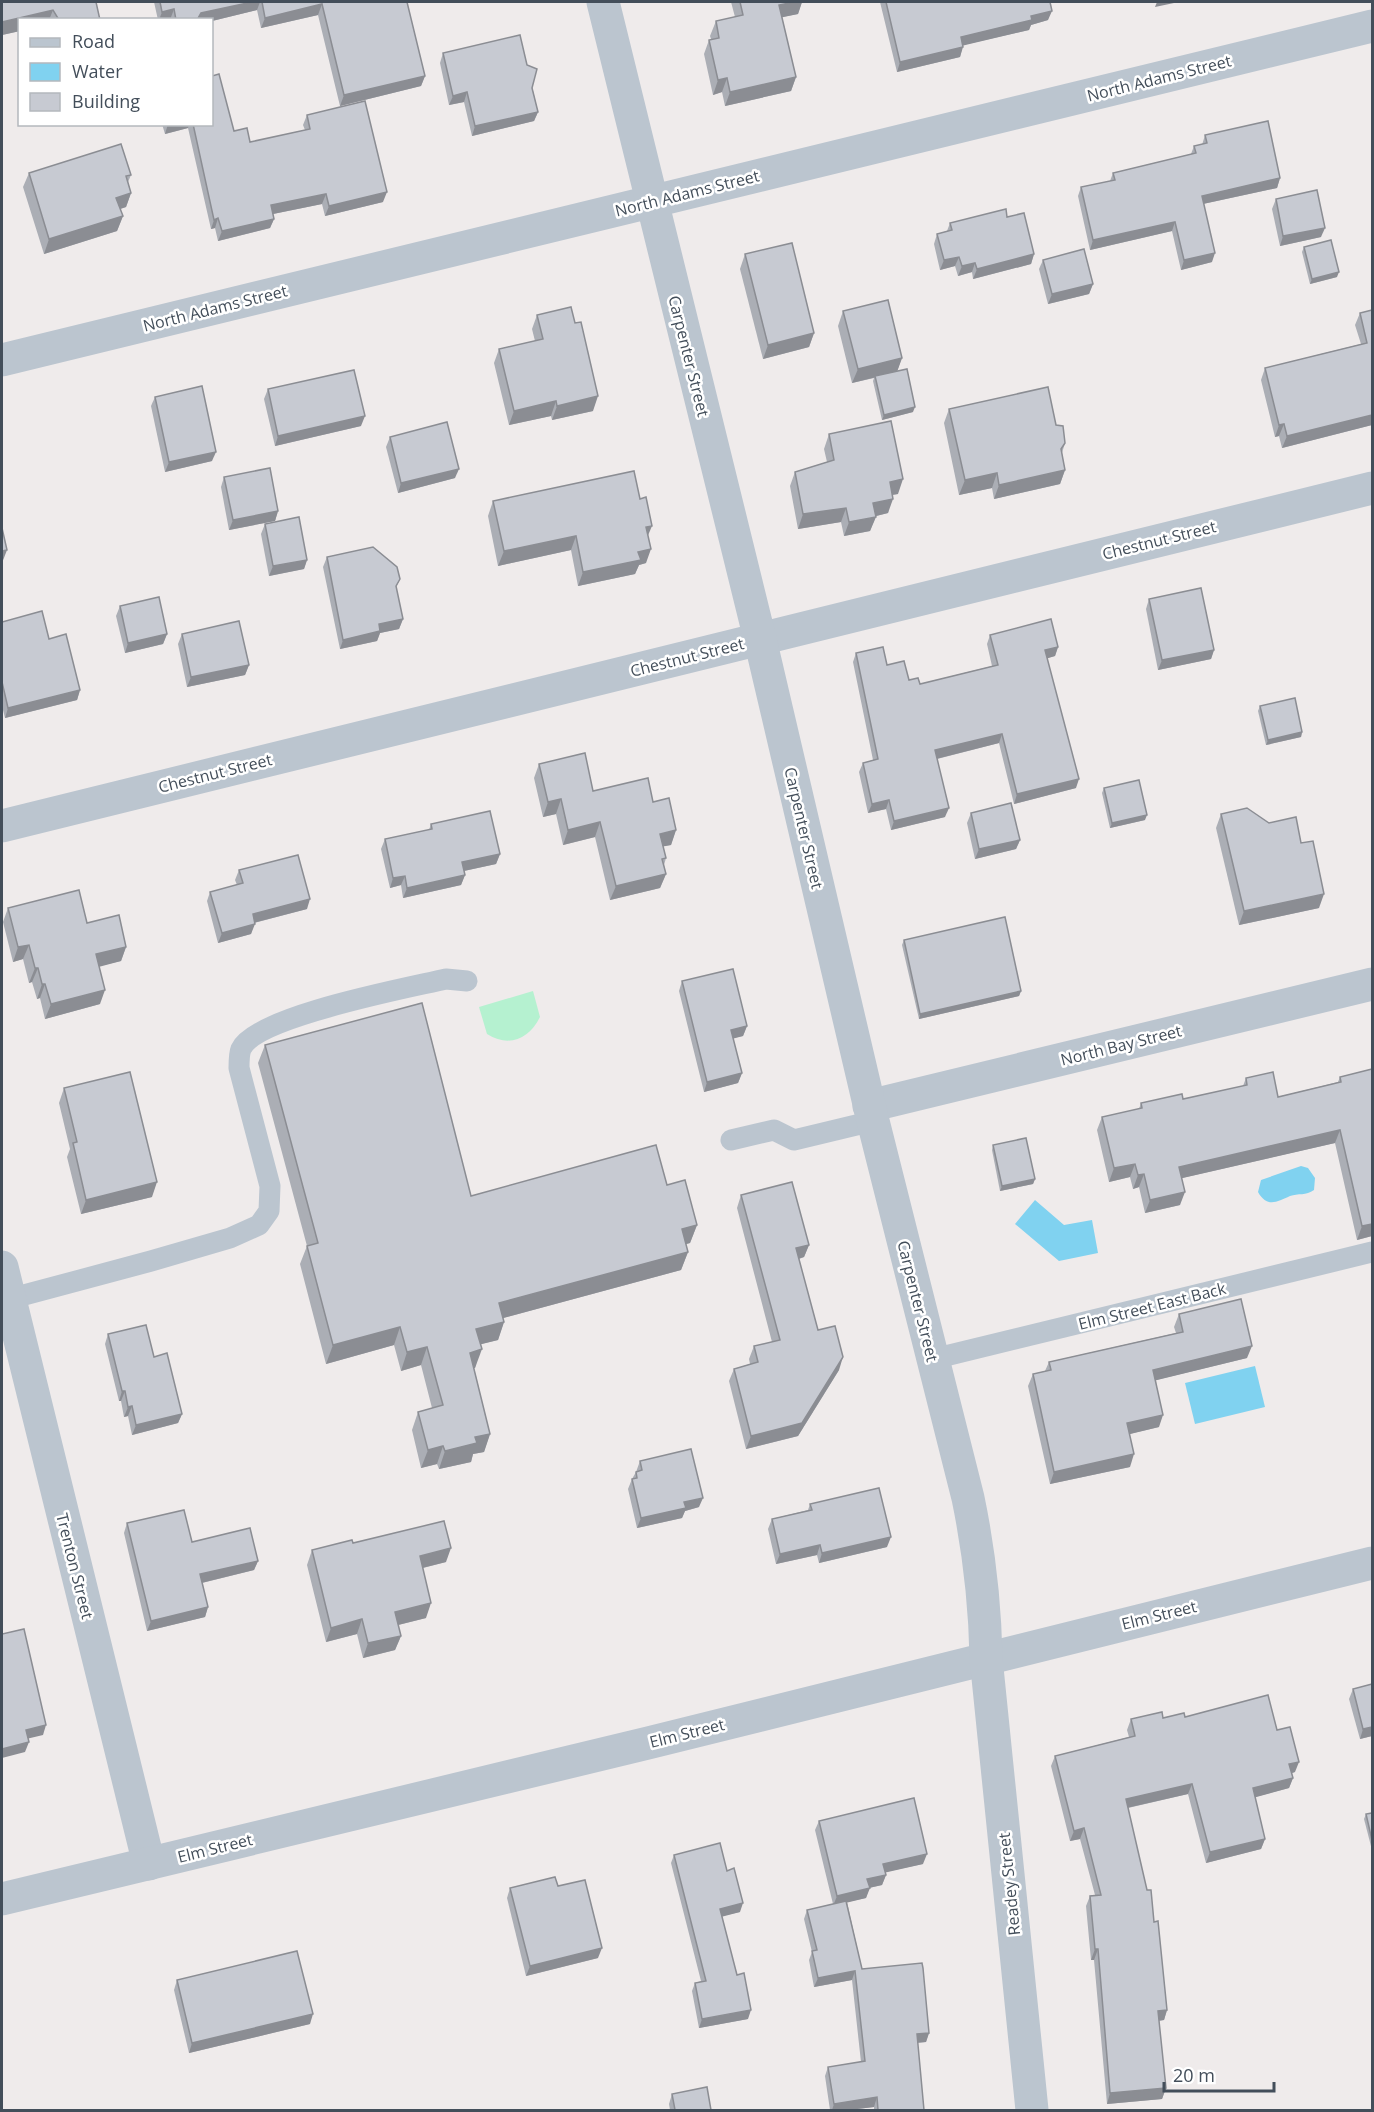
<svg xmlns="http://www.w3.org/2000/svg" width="1374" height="2112" font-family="'Open Sans',sans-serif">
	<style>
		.green { fill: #b5f1d0 }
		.water { fill: #80d2f0 }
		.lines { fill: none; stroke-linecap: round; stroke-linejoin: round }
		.service { stroke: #bbc5cf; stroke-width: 21 }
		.minor { stroke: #bbc5cf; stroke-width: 33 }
		.tertiary { stroke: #bbc5cf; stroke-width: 33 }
		.wall { fill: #abaeb5 }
		.shaded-wall { fill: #8b8d93 }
		.building { fill: #c7cad2; stroke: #8b8d93; stroke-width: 1.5 }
		.labels { text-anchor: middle; stroke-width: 5; stroke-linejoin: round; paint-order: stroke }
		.street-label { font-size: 16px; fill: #434e5a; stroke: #fff }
	</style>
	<rect width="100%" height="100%" fill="#efebeb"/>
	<path class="green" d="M533 991 540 1017C529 1039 509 1048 487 1034L479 1007Z"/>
	<g class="water">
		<path d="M1301 1166 1308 1168 1315 1178 1314 1190C1306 1196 1298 1193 1290 1196 1277 1202 1267 1208 1258 1192L1261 1180Z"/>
		<path d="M1035 1200 1064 1225 1092 1220 1098 1253 1059 1261 1015 1224Z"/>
		<path d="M1255 1366 1265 1407 1195 1424 1185 1383Z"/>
	</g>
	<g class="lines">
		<g class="service">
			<path d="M731 1140 774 1130 794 1140 873 1121"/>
			<path d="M9 1299 151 1261 230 1238 259 1225 269 1211 270 1186 239 1068C239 1063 239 1054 241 1049 256 1016 408 988 446 979L467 981"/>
			<path d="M933 1359 1372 1252"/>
		</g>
		<g class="minor">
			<path d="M2 360 1372 26"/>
			<path d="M2 826 1372 488"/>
			<path d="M869 1106 1372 984"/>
			<path d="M2 1267 149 1864"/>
			<path d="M2 1899 648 1743 1372 1563"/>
		</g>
		<path class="tertiary" d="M603 2 760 639 873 1121 968 1498C979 1551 985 1603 986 1658L1032 2110"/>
	</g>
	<g class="wall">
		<path d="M2 2H96L100 20H20V31L2 35Z"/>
		<path d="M154 2H407L425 76 421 86 340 106 318 15 261 28 257 10 212 21V20H158Z"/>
		<path d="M731 2H802L798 14 782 17 796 77 791 91 725 106 722 92 713 95 704 54 709 40 711 39 710 36 716 21 735 17Z"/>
		<path d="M880 2H1050L1048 20 1031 25 1029 30 963 45 960 57 897 72Z"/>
		<path d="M443 53 527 65 538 112 534 121 472 136 464 102 449 105 440 63Z"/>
		<path d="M307 115 383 202 325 216 322 204 273 214 274 219 270 228 218 241 215 228 211 229 188 128 165 134 162 124H212L234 131 250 142 305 130 303 125Z"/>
		<path d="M1205 135 1280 178 1277 188 1203 204 1212 262 1181 270 1172 231 1090 250 1078 196 1081 187 1110 181 1113 173 1191 154 1194 146 1202 145Z"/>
		<path d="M29 173 131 175 128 182 131 193 126 207 120 209 123 216 117 231 44 254 23 187Z"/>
		<path d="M1276 199 1321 237 1280 246 1272 209Z"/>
		<path d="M1007 217 1034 254 1031 264 973 279 972 272 958 276 955 266 940 270 934 244 937 234 947 231 950 223Z"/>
		<path d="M1304 247 1337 277 1310 284 1302 252Z"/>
		<path d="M745 254 814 333 809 347 763 359 740 269Z"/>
		<path d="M1043 260 1093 284 1089 294 1048 304 1039 269Z"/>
		<path d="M1372 310V425L1282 448 1279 436 1275 437 1261 380 1265 368 1361 344 1355 325 1360 313Z"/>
		<path d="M843 311 902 358 897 371 913 412 882 420 873 381 874 378 852 383 838 326Z"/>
		<path d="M537 315 593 411 552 420 551 416 509 425 494 363 499 349 535 341 532 329Z"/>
		<path d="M268 389 361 426 275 446 264 399Z"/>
		<path d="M155 397 212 461 165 472 151 406Z"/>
		<path d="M949 409 1056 425 1065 443 1062 453 1065 470 1060 484 994 499 992 488 959 495 944 423Z"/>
		<path d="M829 434 898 494 892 495 888 513 876 516 870 531 844 536 841 522 798 529 790 486 795 472 827 462 824 449Z"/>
		<path d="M390 437 455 478 398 493 386 447Z"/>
		<path d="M224 477 278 511 275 521 229 530 221 487Z"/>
		<path d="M493 501 648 536 646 563 639 565 635 574 578 586 571 550 498 566 488 516Z"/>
		<path d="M265 524 307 560 304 569 269 576 261 534Z"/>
		<path d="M327 557 400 579 396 588 403 619 399 629 380 633 377 641 340 649 323 567Z"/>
		<path d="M1149 599 1214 650 1211 659 1158 670 1146 609Z"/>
		<path d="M120 606 167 634 163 644 125 653 116 616Z"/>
		<path d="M2 622 49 639 80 690 77 700 5 718 2 706Z"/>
		<path d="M182 634 249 665 245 675 187 687 178 644Z"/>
		<path d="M990 635 1058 647 1055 656 1047 658 1076 788 1014 804 999 743 937 759 945 817 891 830 886 809 868 813 859 772 863 763 873 760 853 662 856 653 887 665 909 680 920 684 992 666 987 644Z"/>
		<path d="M1260 706 1302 732 1301 737 1266 745 1258 711Z"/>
		<path d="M539 764 593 791 653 802 676 830 671 845 663 846 666 858 664 865 666 874 660 888 610 900 595 837 563 845 556 814 543 817 534 778Z"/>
		<path d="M1104 788 1145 820 1110 828 1102 793Z"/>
		<path d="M971 813 1020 840 1016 849 975 859 967 823Z"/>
		<path d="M1221 814 1269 823 1319 908 1239 925 1216 828Z"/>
		<path d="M431 824 500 854 496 864 464 871 465 875 461 885 403 898 401 885 390 888 381 849 385 839 429 830Z"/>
		<path d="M239 870 307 909 254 923 251 934 218 943 207 901 210 892 237 885 235 880Z"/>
		<path d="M8 908 87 923 126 947 121 961 99 966 100 1004 45 1019 40 998 37 999 32 982 29 983 23 959 13 962 3 922Z"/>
		<path d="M904 940 1021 991 1019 996 919 1019 902 945Z"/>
		<path d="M682 981 747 1026 743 1036 733 1038 742 1073 738 1083 704 1092 679 991Z"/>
		<path d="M265 1045 471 1196 667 1185 697 1225 690 1243 686 1244 688 1252 681 1270 503 1318 504 1322 498 1340 481 1344 475 1368H474L490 1434 484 1452 473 1454 471 1462 439 1469 437 1464 421 1468 412 1430 418 1412 432 1408 421 1365 401 1371 394 1345 326 1364 300 1264 307 1246 258 1063Z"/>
		<path d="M1372 1069V1236L1357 1240 1335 1143 1182 1178 1180 1205 1145 1213 1139 1187 1133 1189 1130 1177 1109 1182 1097 1130 1102 1117 1139 1109 1141 1103 1183 1099 1243 1086 1246 1078 1278 1097 1338 1082 1340 1077Z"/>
		<path d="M64 1088 152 1197 81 1214 67 1157 70 1149 59 1103Z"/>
		<path d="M993 1145 1035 1179 1033 1184 1000 1191 992 1150Z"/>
		<path d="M741 1195 809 1245 804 1257 799 1259 818 1330 839 1370 798 1436 746 1449 729 1381 734 1369 750 1364 749 1359 754 1346 772 1342 737 1208Z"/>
		<path d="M1179 1314 1247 1358 1156 1380 1159 1427 1129 1434 1130 1467 1050 1484 1028 1386 1033 1374 1045 1371 1049 1362 1176 1333 1174 1327Z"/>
		<path d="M108 1334 154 1357 182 1414 178 1423 132 1435 128 1416 124 1417 121 1401H119L105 1344Z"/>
		<path d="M640 1461 699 1507 685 1511 682 1518 637 1528 628 1489 632 1479 636 1472Z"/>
		<path d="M810 1504 887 1547 819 1563 817 1555 776 1564 768 1529 772 1519 808 1510Z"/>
		<path d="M127 1523 192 1542 258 1561 254 1570 202 1583 208 1607 205 1617 147 1631 124 1533Z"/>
		<path d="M353 1543 446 1562 423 1568 426 1618 398 1625 401 1636 395 1650 363 1658 357 1634 326 1642 307 1565 312 1550Z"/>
		<path d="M1372 1684V1736L1360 1739 1349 1699 1353 1689Z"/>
		<path d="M1185 1717 1277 1730 1295 1772 1292 1773 1293 1778 1289 1788 1255 1797 1265 1839 1261 1849 1206 1863 1188 1794 1128 1808 1154 1922 1167 2010 1164 2020 1159 2021 1166 2088 1162 2099 1107 2104 1094 1960H1091L1086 1906 1090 1896 1095 1895 1080 1839 1070 1841 1051 1766 1055 1756 1129 1737 1127 1730 1131 1719Z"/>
		<path d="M1372 1813V1850L1364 1819 1366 1814Z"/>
		<path d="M819 1821 923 1864 885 1872 886 1875 882 1885 869 1888 866 1898 847 1902 862 1969 929 2033 926 2042 917 2043 924 2110H874V2107L849 2110H830L825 2076 828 2067 861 2062 852 1980 814 1987 809 1960 812 1952 804 1919 807 1910 833 1904 815 1830Z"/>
		<path d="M674 1855 727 1871 740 1912 722 1916 748 2019 699 2028 692 1991 695 1983 701 1981 671 1863Z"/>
		<path d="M558 1886 598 1958 526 1976 507 1898 510 1888Z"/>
		<path d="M177 1980 310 2024 189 2053 174 1990Z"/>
		<path d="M672 2094 711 2110H670L669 2104Z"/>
	</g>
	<g class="shaded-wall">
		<path d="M252 2H260L257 10 212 21V20H197L201 13Z"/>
		<path d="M794 2H802L798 14 774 19 779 5Z"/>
		<path d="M1157 2H1176L1174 3 1155 7Z"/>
		<path d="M322 4 318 15 261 28 265 18Z"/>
		<path d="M174 9 170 20H159L162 12Z"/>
		<path d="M53 10 49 20H20V31L2 35V22Z"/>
		<path d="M1052 11 1048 20 1031 25 1029 30 957 47 961 37 1031 16Z"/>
		<path d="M963 47 960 57 897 72 900 62Z"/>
		<path d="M425 76 421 86 340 106 344 95Z"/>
		<path d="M796 77 791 91 725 106 730 92Z"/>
		<path d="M727 78 722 92 713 95 718 80Z"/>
		<path d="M467 92 464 102 449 105 453 96Z"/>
		<path d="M538 112 534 121 472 136 475 126Z"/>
		<path d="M168 124H189L188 128 165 134Z"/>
		<path d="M1280 178 1277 188 1198 205 1202 196Z"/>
		<path d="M387 192 383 202 325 216 329 206Z"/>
		<path d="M131 193 126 207 111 212 116 198Z"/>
		<path d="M326 194 322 204 268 215 271 205Z"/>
		<path d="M123 216 117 231 44 254 49 239Z"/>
		<path d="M218 218 215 228 211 229 214 220Z"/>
		<path d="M274 219 270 228 218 241 222 231Z"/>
		<path d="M1175 222 1172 231 1090 250 1093 240Z"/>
		<path d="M1325 228 1321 237 1280 246 1283 236Z"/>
		<path d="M1215 253 1212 262 1181 270 1184 260Z"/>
		<path d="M1034 254 1031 264 973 279 977 269Z"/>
		<path d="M959 257 955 266 940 270 944 260Z"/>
		<path d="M975 263 972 272 958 276 962 266Z"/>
		<path d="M1339 272 1337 277 1310 284 1312 279Z"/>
		<path d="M1093 284 1089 294 1048 304 1052 294Z"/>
		<path d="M814 333 809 347 763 359 768 345Z"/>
		<path d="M902 358 897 372 852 383 858 369Z"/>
		<path d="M598 396 593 411 552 420 557 406Z"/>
		<path d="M556 401 551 416 509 425 514 411Z"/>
		<path d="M915 407 913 412 882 420 884 415Z"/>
		<path d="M1372 415V425L1282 448 1287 436Z"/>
		<path d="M365 416 361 426 275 446 278 436Z"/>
		<path d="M1284 424 1279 436 1275 437 1279 425Z"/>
		<path d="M216 452 212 461 165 472 169 462Z"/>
		<path d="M459 469 455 478 398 493 401 483Z"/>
		<path d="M1065 470 1060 484 994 499 999 485Z"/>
		<path d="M997 473 992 488 959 495 965 480Z"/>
		<path d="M903 479 898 494 884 496 890 482Z"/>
		<path d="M893 499 888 513 868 518 873 503Z"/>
		<path d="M846 508 841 522 798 529 803 514Z"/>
		<path d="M278 511 275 521 229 530 233 520Z"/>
		<path d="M876 517 870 531 844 536 849 522Z"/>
		<path d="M652 526 646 540V527Z"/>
		<path d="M576 536 571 550 498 566 504 551Z"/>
		<path d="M651 549 646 563 639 565 635 574 578 586 583 572 638 552Z"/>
		<path d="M7 550 2 563V551Z"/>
		<path d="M307 560 304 569 269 576 273 566Z"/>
		<path d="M403 619 399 629 380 633 377 641 340 649 343 640 379 624Z"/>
		<path d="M167 634 163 644 125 653 128 643Z"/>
		<path d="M1058 647 1055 656 1042 660 1045 650Z"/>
		<path d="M1214 650 1211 659 1158 670 1162 660Z"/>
		<path d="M249 665 245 675 187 687 191 677Z"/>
		<path d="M80 690 77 700 5 718 8 708Z"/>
		<path d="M1302 732 1301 737 1266 745 1268 740Z"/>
		<path d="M1002 734 999 743 932 760 935 750Z"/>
		<path d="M1079 779 1076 788 1014 804 1017 794Z"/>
		<path d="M561 799 556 814 543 817 548 802Z"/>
		<path d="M889 800 886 809 868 813 872 804Z"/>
		<path d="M949 808 945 817 891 830 894 821Z"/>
		<path d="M1147 815 1145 820 1110 828 1112 823Z"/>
		<path d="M600 822 595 837 563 845 568 830Z"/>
		<path d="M676 830 671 845 655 848 660 834Z"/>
		<path d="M1020 840 1016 849 975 859 979 849Z"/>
		<path d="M500 854 496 864 459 872 462 862Z"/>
		<path d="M666 874 660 888 610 900 616 886Z"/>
		<path d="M465 875 461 885 403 898 407 888Z"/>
		<path d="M405 876 401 885 390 888 393 878Z"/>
		<path d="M1324 894 1319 908 1239 925 1244 911Z"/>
		<path d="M310 899 307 909 249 924 253 914Z"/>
		<path d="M255 924 251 934 218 943 222 933Z"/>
		<path d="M29 945 23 959 13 962 18 947Z"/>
		<path d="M126 947 121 961 91 969 96 954Z"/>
		<path d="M35 968H38L32 982 29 983Z"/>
		<path d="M42 984H45L40 998 37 999Z"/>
		<path d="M105 990 100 1004 45 1019 51 1004Z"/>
		<path d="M1021 991 1019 996 919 1019 920 1014Z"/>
		<path d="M747 1026 743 1036 728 1040 731 1030Z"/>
		<path d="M742 1073 738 1083 704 1092 707 1082Z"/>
		<path d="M1340 1130 1335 1143 1174 1180 1179 1167Z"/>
		<path d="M1135 1164 1130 1177 1109 1182 1114 1168Z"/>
		<path d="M1144 1174 1139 1187 1133 1189 1138 1175Z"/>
		<path d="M1035 1179 1033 1184 1000 1191 1002 1186Z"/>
		<path d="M157 1182 152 1197 81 1214 86 1200Z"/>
		<path d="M1185 1192 1180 1205 1145 1213 1150 1200Z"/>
		<path d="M1372 1224V1236L1357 1240 1362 1226Z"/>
		<path d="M697 1225 690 1243 675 1247 682 1229Z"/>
		<path d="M809 1245 804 1257 791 1261 796 1248Z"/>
		<path d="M688 1252 681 1270 492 1321 499 1303Z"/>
		<path d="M504 1322 498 1340 470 1347 476 1329Z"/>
		<path d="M400 1327 394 1345 326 1364 333 1345Z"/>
		<path d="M1252 1346 1247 1358 1149 1382 1153 1370Z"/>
		<path d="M427 1347 421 1365 401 1371 407 1352Z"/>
		<path d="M482 1349 475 1368 463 1371 470 1353Z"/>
		<path d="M843 1357 839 1370 798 1436 746 1449 751 1436Z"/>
		<path d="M122 1391H125L121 1401H119Z"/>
		<path d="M132 1406 128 1416 124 1417 128 1407Z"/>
		<path d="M182 1414 178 1423 132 1435 136 1425Z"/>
		<path d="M1163 1415 1159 1427 1122 1436 1127 1423Z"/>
		<path d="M490 1434 484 1452 473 1454 471 1462 439 1469 445 1451 475 1437Z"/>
		<path d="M443 1446 437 1464 421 1468 428 1450Z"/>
		<path d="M1134 1454 1130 1467 1050 1484 1054 1472Z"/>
		<path d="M703 1498 699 1507 685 1511 682 1518 637 1528 641 1518 684 1502Z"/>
		<path d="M891 1537 887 1547 819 1563 822 1553Z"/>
		<path d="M820 1545 817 1555 776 1564 780 1554Z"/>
		<path d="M451 1548 446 1562 414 1570 420 1556Z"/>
		<path d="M258 1561 254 1570 197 1584 200 1574Z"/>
		<path d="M431 1603 426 1618 390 1627 395 1612Z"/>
		<path d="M208 1607 205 1617 147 1631 151 1621Z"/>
		<path d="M362 1619 357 1634 326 1642 331 1628Z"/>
		<path d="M401 1636 395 1650 363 1658 368 1643Z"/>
		<path d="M46 1725 43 1735 22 1740 26 1730Z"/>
		<path d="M1372 1727V1736L1360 1739 1363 1729Z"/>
		<path d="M29 1742 25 1752 2 1758V1749Z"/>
		<path d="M1299 1762 1295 1772 1285 1775 1289 1764Z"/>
		<path d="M1293 1778 1289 1788 1249 1799 1253 1788Z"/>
		<path d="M1192 1784 1188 1794 1122 1809 1126 1799Z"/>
		<path d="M1084 1828 1080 1839 1070 1841 1074 1831Z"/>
		<path d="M1265 1839 1261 1849 1206 1863 1210 1852Z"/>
		<path d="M927 1854 923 1864 879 1874 883 1864Z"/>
		<path d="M886 1875 882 1885 864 1889 867 1879Z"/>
		<path d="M870 1888 866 1898 833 1906 837 1896Z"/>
		<path d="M743 1903 740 1912 717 1918 720 1909Z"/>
		<path d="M602 1948 598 1958 526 1976 530 1966Z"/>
		<path d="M1095 1949H1098L1094 1960H1091Z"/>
		<path d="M855 1971 852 1980 814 1987 818 1978Z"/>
		<path d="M751 2010 748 2019 699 2028 702 2019Z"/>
		<path d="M1167 2010 1164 2020 1155 2021 1158 2011Z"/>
		<path d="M313 2014 310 2024 189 2053 192 2043Z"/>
		<path d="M929 2033 926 2042 913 2043 917 2034Z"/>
		<path d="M1166 2088 1162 2099 1107 2104 1110 2093Z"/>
		<path d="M877 2097 874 2107 849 2110H832L834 2104Z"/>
	</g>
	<g class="building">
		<path d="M2 2H96L100 20H59L53 10 2 22Z"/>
		<path d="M160 2H252L201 13 197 20H176L174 9 162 12Z"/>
		<path d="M262 2H407L425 76 344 95 322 4 265 18Z"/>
		<path d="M740 2H794L779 5 796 77 730 92 727 78 718 80 709 40 719 38 716 21 743 15Z"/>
		<path d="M886 2H1050L1052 11 1031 16 1032 20 961 37 963 47 900 62Z"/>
		<path d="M520 35 527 65 537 69 532 88 538 112 475 126 467 92 453 96 443 53Z"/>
		<path d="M219 74 234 131 247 128 250 142 310 129 307 115 365 101 387 192 329 206 326 194 271 205 274 219 222 231 218 218 214 220 193 124H212V76Z"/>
		<path d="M1268 121 1280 178 1202 196 1215 253 1184 260 1175 222 1093 240 1081 187 1115 180 1113 173 1196 153 1194 146 1207 143 1205 135Z"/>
		<path d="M121 144 131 175 126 176 131 193 116 198 123 216 49 239 29 173Z"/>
		<path d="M1317 190 1325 228 1283 236 1276 199Z"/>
		<path d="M1006 209 1007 217 1024 213 1034 254 977 269 975 263 962 266 959 257 944 260 937 234 952 230 950 223Z"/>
		<path d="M1331 240 1339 272 1312 279 1304 247Z"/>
		<path d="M792 243 814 333 768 345 745 254Z"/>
		<path d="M1084 249 1093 284 1052 294 1043 260Z"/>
		<path d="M888 300 902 358 858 369 843 311Z"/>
		<path d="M571 307 575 323 581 322 598 396 557 406 556 401 514 411 499 349 543 339 537 315Z"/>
		<path d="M1372 310V415L1287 436 1284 424 1279 425 1265 368 1367 343 1360 313Z"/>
		<path d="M907 369 915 407 884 415 875 376Z"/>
		<path d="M354 370 365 416 278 436 268 389Z"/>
		<path d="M202 386 216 452 169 462 155 397Z"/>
		<path d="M1048 387 1056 425 1063 426 1065 443 1061 449 1065 470 999 485 997 473 965 480 949 409Z"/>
		<path d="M891 421 903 479 890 482 893 499 873 503 876 517 849 522 846 508 803 514 795 472 834 460 829 434Z"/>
		<path d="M447 422 459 469 401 483 390 437Z"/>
		<path d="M270 468 278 511 233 520 224 477Z"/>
		<path d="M634 471 640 499 646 497 652 526 646 527 651 549 638 552 641 560 583 572 576 536 504 551 493 501Z"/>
		<path d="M299 517 307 560 273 566 265 524Z"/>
		<path d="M2 528 7 550 2 551Z"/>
		<path d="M373 547 397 567 400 579 396 586 403 619 379 624 380 631 343 640 327 557Z"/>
		<path d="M1201 588 1214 650 1162 660 1149 599Z"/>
		<path d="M159 597 167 634 128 643 120 606Z"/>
		<path d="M42 611 49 639 66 634 80 690 8 708 2 682V622Z"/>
		<path d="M1051 619 1058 647 1045 650 1079 779 1017 794 1002 734 935 750 949 808 894 821 889 800 872 804 863 763 878 759 856 653 883 647 887 665 904 661 909 680 918 678 920 684 998 665 990 635Z"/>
		<path d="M239 621 249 665 191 677 182 634Z"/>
		<path d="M1295 698 1302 732 1268 740 1260 706Z"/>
		<path d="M585 753 593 791 648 778 653 802 669 798 676 830 660 834 666 858 662 859 666 874 616 886 600 822 568 830 561 799 548 802 539 764Z"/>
		<path d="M1139 780 1147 815 1112 823 1104 788Z"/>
		<path d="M1011 803 1020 840 979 849 971 813Z"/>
		<path d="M1247 808 1269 823 1296 817 1301 843 1313 841 1324 894 1244 911 1221 814Z"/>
		<path d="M490 811 500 854 462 862 465 875 407 888 405 876 393 878 385 839 432 829 431 824Z"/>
		<path d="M298 855 310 899 253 914 255 924 222 933 210 892 243 883 239 870Z"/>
		<path d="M79 890 87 923 119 915 126 947 96 954 105 990 51 1004 45 984H42L38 968H35L29 945 18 947 8 908Z"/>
		<path d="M1005 917 1021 991 920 1014 904 940Z"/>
		<path d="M733 969 747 1026 731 1030 742 1073 707 1082 682 981Z"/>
		<path d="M422 1003 471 1196 656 1145 667 1185 685 1180 697 1225 682 1229 688 1252 499 1303 504 1322 476 1329 482 1349 470 1353 490 1434 475 1437 477 1443 445 1451 443 1446 428 1450 418 1412 443 1405 427 1347 407 1352 400 1327 333 1345 307 1246 318 1243 265 1045Z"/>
		<path d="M1372 1069V1224L1362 1226 1340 1130 1179 1167 1185 1192 1150 1200 1144 1174 1138 1175 1135 1164 1114 1168 1102 1117 1142 1108 1141 1103 1182 1094 1183 1099 1247 1085 1246 1078 1273 1072 1278 1097 1341 1082 1340 1077Z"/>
		<path d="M130 1072 157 1182 86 1200 73 1143 77 1142 64 1088Z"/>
		<path d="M1026 1138 1035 1179 1002 1186 993 1145Z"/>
		<path d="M792 1182 809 1245 796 1248 818 1330 835 1326 843 1357 802 1423 751 1436 734 1369 758 1362 754 1346 780 1340 741 1195Z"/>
		<path d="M1241 1299 1252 1346 1153 1370 1163 1415 1127 1423 1134 1454 1054 1472 1033 1374 1051 1370 1049 1362 1183 1332 1179 1314Z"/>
		<path d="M146 1325 154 1357 167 1353 182 1414 136 1425 132 1406 128 1407 125 1391H122L108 1334Z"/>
		<path d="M691 1449 703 1498 684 1502 686 1508 641 1518 632 1479 637 1478 636 1472 642 1470 640 1461Z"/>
		<path d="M879 1488 891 1537 822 1553 820 1545 780 1554 772 1519 812 1510 810 1504Z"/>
		<path d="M184 1510 192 1542 250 1528 258 1561 200 1574 208 1607 151 1621 127 1523Z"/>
		<path d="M444 1521 451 1548 420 1556 431 1603 395 1612 401 1636 368 1643 362 1619 331 1628 312 1550 352 1540 353 1543Z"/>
		<path d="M24 1629 46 1725 26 1730 29 1742 2 1749V1634Z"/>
		<path d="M1372 1684V1727L1363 1729 1353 1689Z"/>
		<path d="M1268 1695 1277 1730 1290 1727 1299 1762 1289 1764 1293 1778 1253 1788 1265 1839 1210 1852 1192 1784 1126 1799 1147 1890H1151L1154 1922 1158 1921 1167 2010 1158 2011 1166 2088 1110 2093 1098 1949H1095L1090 1896 1101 1895 1084 1828 1074 1831 1055 1756 1135 1736 1131 1719 1162 1712 1163 1718 1184 1713 1185 1717Z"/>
		<path d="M914 1798 927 1854 883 1864 886 1875 867 1879 870 1888 837 1896 819 1821Z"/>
		<path d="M1372 1813V1840L1366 1814Z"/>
		<path d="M720 1843 727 1871 734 1868 743 1903 720 1909 737 1975 744 1973 751 2010 702 2019 695 1983 706 1981 674 1855Z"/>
		<path d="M555 1877 558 1886 585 1880 602 1948 530 1966 510 1888Z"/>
		<path d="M846 1901 862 1969 922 1963 923 1968 929 2033 917 2034 924 2110H878L877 2097 834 2104 828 2067 865 2061 855 1971 818 1978 812 1951 817 1950 807 1910Z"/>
		<path d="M297 1951 313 2014 192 2043 177 1980Z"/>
		<path d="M707 2087 711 2110H675L672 2094Z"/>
	</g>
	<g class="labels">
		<g class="street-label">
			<text transform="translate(1159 78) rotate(-14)" y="6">North Adams Street</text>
			<text transform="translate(687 193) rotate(-14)" y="6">North Adams Street</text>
			<text transform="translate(215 308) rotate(-14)" y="6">North Adams Street</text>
			<text transform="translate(689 356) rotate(76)" y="6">Carpenter Street</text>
			<text transform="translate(1159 540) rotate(-14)" y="6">Chestnut Street</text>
			<text transform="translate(687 657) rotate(-14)" y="6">Chestnut Street</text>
			<text transform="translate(215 773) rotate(-14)" y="6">Chestnut Street</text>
			<text transform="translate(804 828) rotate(77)" y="6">Carpenter Street</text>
			<text transform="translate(1121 1045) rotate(-14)" y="6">North Bay Street</text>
			<text transform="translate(918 1301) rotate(76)" y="6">Carpenter Street</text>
			<text transform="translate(1152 1306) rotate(-14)" y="6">Elm Street East Back</text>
			<text transform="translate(75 1566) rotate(76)" y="6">Trenton Street</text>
			<text transform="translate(1159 1615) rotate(-14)" y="6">Elm Street</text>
			<text transform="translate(687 1733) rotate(-14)" y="6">Elm Street</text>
			<text transform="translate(215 1848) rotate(-14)" y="6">Elm Street</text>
			<text transform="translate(1009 1884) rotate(-96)" y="6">Readey Street</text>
		</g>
	</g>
	<rect width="1374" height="2112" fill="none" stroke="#434e5a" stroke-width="6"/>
	<rect x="18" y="18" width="195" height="108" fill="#ffffff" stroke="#b4b8bd" stroke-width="1.5"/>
	<rect x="30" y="38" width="30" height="9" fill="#bbc5cf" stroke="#b4b8bd" stroke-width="1.5"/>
	<text x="72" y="48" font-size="18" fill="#434e5a">Road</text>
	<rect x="30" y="63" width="30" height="18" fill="#80d2f0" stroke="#b4b8bd" stroke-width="1.5"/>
	<text x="72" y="78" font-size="18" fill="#434e5a">Water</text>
	<rect x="30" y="93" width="30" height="18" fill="#c7cad2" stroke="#b4b8bd" stroke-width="1.5"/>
	<text x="72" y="108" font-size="18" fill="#434e5a">Building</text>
	<path d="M1164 2082v9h110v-9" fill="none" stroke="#434e5a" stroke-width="3"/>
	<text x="1173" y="2082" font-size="18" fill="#434e5a" stroke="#ffffff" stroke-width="4.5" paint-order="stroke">20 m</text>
</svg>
